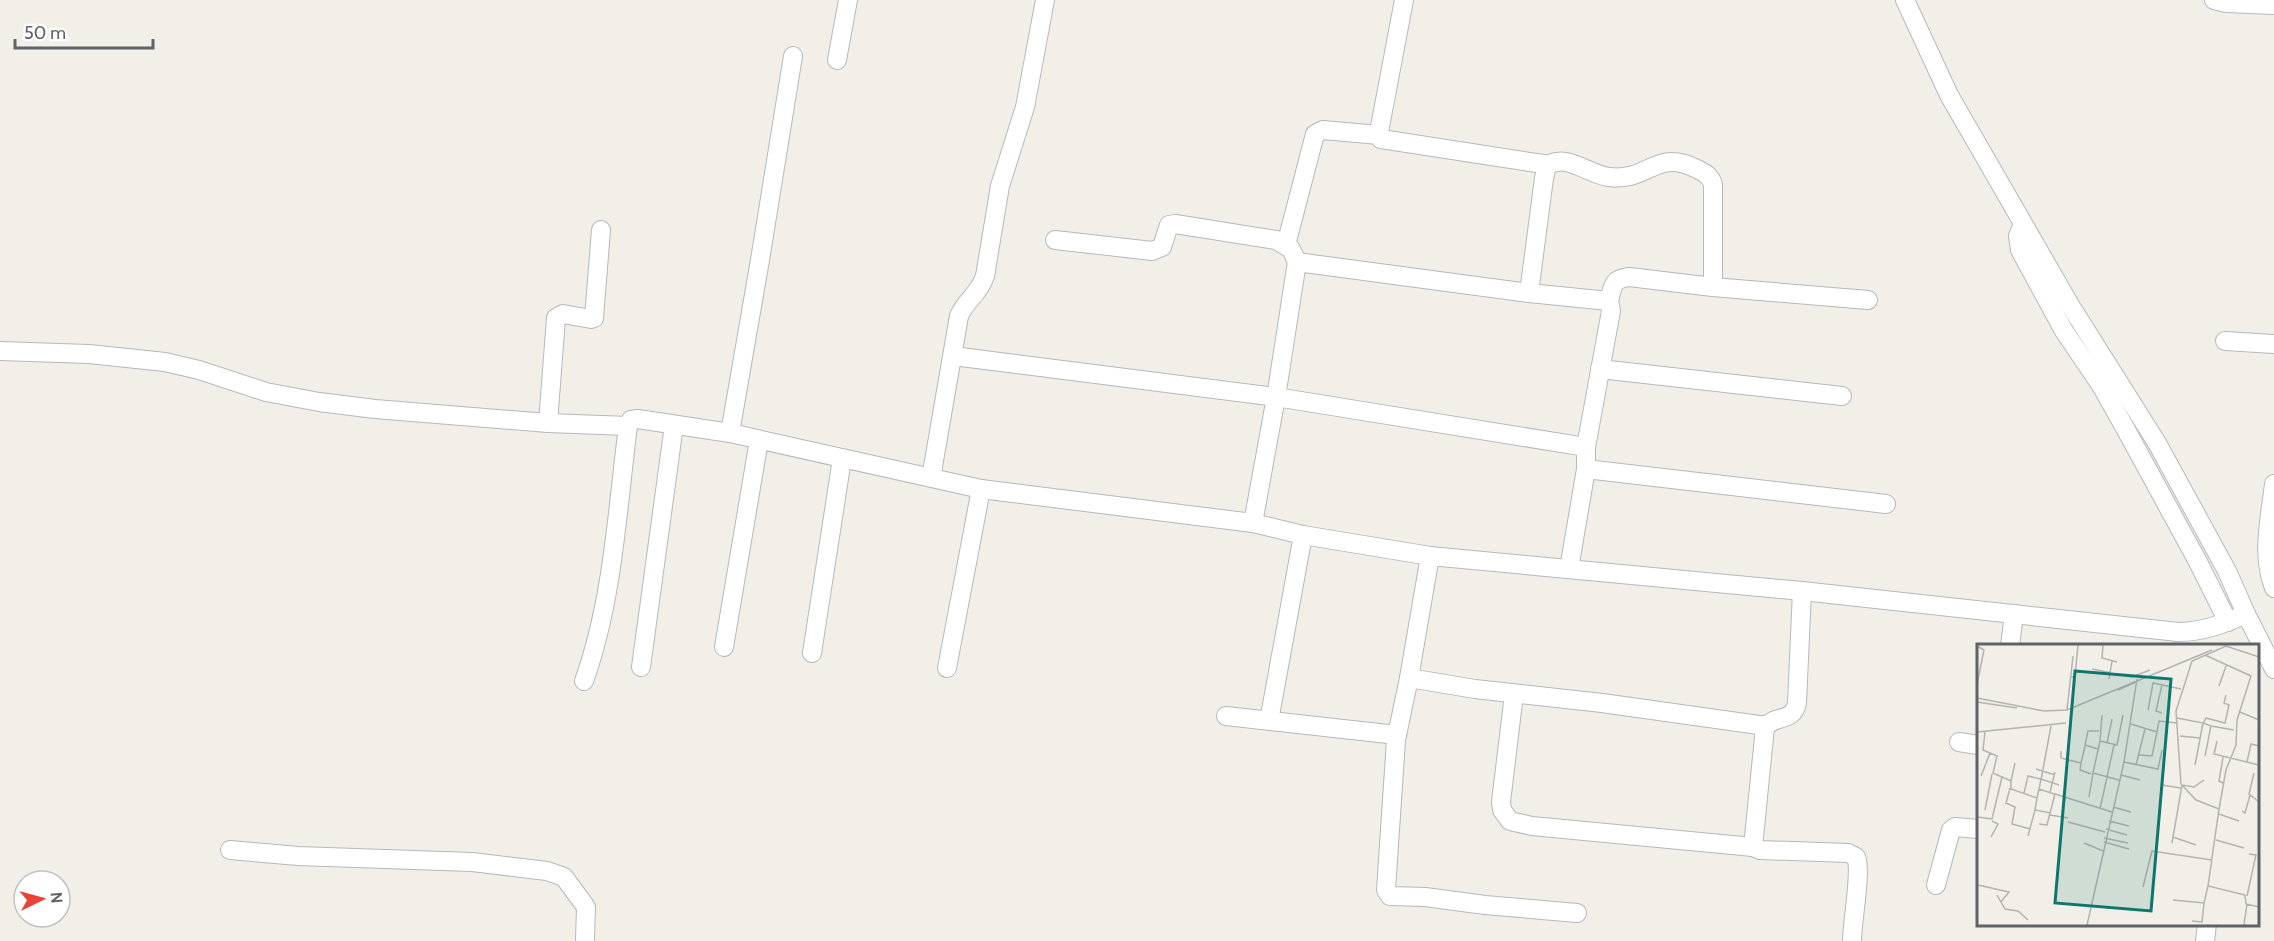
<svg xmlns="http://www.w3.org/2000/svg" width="2274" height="941" font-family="Cabin,sans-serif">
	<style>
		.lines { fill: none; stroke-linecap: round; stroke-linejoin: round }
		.minor-casing { stroke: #b5b8bc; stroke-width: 20 }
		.minor { stroke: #fff; stroke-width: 18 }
		.inset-road { fill: none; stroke: #b3b3b1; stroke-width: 1.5 }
		.view { fill: #0f766e; fill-opacity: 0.15; stroke: #0f766e; stroke-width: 3 }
		.inset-edge { fill: none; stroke: #5f6368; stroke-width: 3 }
	</style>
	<rect width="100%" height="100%" fill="#f1efe8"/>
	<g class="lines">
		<defs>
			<g id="minor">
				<path d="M1404 0 1379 132 1381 139 1549 165"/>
				<path d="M1905 0 1949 95 2070 305 2157 443 2227 571 2246 614 2274 669"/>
				<path d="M2214 0 2226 3 2274 5"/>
				<path d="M837 60 848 0"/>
				<path d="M2023 224 2018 236 2020 250 2064 331 2102 387 2125 428 2197 560 2228 622"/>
				<path d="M1055 240 1152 251 1162 247 1169 225 1175 224 1276 240 1291 249 1297 262"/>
				<path d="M1286 245 1315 134 1323 130 1379 135"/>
				<path d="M1529 293 1544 178 1547 166C1566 152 1589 175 1609 177 1649 182 1655 148 1697 169 1705 173 1711 176 1713 185V287"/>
				<path d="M1609 301C1613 286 1612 279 1629 277L1713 287 1868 300"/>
				<path d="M2225 341 2274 344"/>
				<path d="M0 351 89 354 165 362 199 370 266 392 319 402 375 409 548 423 628 426 631 420 638 419 730 433 981 489 1253 523 1303 535 1430 556 1802 591 2178 632C2202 632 2224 624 2246 614"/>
				<path d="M953 356 1276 397 1586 447"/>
				<path d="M1600 369 1842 396"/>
				<path d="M548 423 556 318 563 314 591 319 594 318 601 230"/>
				<path d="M730 433 760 260 793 56"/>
				<path d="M931 478 959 316C967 298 978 296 985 276L1000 186 1025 107 1045 0"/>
				<path d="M2274 484C2270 518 2261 555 2274 588"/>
				<path d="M1253 523 1276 397 1297 262 1529 293 1609 301 1611 311 1586 447V469L1886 504"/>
				<path d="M1430 556 1409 678 1396 740 1386 890 1390 896 1425 897 1485 905 1577 913"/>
				<path d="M1569 569 1586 469"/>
				<path d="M1802 591 1797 703C1793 723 1776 714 1765 727L1753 847 1760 850 1848 853 1856 857C1862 870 1852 922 1852 941"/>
				<path d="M2010 646 2014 614"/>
				<path d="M724 647 759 440"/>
				<path d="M812 653 842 459"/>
				<path d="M641 667 674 425"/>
				<path d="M947 668 981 489"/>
				<path d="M1409 678 1475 689 1602 703 1766 726"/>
				<path d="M584 681C613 600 617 512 628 426"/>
				<path d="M1514 694 1501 802 1502 810 1510 821 1532 826 1753 847"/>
				<path d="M1226 716 1397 735"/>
				<path d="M1269 721 1303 535"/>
				<path d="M1959 742 1978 745"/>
				<path d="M230 850 298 856 472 862 547 871 564 877 586 907 585 941"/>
				<path d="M1936 885 1951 830 1955 827 1978 829"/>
				<path d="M2205 941 2207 924"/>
			</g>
		</defs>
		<use href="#minor" class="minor-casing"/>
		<use href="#minor" class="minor"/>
	</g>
	<g transform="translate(1977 644)">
		<rect width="282" height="282" fill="#f1efe8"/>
		<path class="inset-road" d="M126 1 125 14 140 18M0 2 7 6 0 40M228 11 274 32 260 76 259 101 249 126 242 165M282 13 249 2 215 17 199 67 204 140 219 156 242 165 231 242 268 251 269 260 282 263M115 25 155 33 173 26M93 33H98L101 1M132 35 135 17M242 42 249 22M141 46 161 37M0 54 67 67 90 66 235 6M0 58 40 64M90 66 96 12M171 66 176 39 186 41M263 68 282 76M185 69 179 67 185 41 204 45M200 74 226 79 218 121M226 79 234 82 228 112M154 80 180 88 182 77 200 79M226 80 229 74 248 79 252 61 247 59 249 51M234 82 257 86M0 88 89 79M8 88 6 106 20 112 16 129 34 137V145L60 154 58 166 73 169 78 150 135 168M203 92 223 94M123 97 125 71M240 97 237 110 282 121M130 99 135 75M121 105 108 101 111 87H122M84 107V114L104 119 108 102M162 111 175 112 180 88M147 118 181 125 185 106M270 118 274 100 282 102M104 119 103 126 114 130M159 121 168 85M59 125 78 131M277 129 272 150 282 158M144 131 163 136M4 132 13 109M64 135 82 141M64 136 74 82M142 136 116 129 123 97 140 101 146 71M34 137 38 119M246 139 242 137 246 113M185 141 204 144M33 144 29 159 38 163 35 180 53 185M73 148 78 128M47 149 51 132 64 135 62 145M112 153 116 129M60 154 62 145 77 150M136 163 154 168M123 165 137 101M8 166 15 130M265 167 268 169 273 151M242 170 262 177M73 171 91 174M0 173 15 175 25 133M132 177 152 182M91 178 128 188M62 180 70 181 73 169M129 185 150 191M51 192 58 166M14 193 21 180 15 177M196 193 219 201M127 194 151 199M239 196 267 204M127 198 152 205M107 199 126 207M195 199 205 141 217 143 227 136M1 241 32 248 24 258M166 243 175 207 235 216M20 251 28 265 41 267 51 276M270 252 279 211 272 210M196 256 227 259 231 242M215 277 225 278 227 259M110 281 147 118 160 35M267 281 270 260"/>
		<path class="view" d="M98 27 194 35 174 267 78 259Z"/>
		<rect width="282" height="282" class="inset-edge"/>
	</g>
	<g transform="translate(42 899) rotate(85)"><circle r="28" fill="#ffffff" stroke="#bfc1c3" stroke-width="1.5"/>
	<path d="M0-4.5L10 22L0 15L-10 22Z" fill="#ea4335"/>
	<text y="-9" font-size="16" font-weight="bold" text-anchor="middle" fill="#5f6368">N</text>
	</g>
	<path d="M15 39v9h138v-9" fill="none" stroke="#5f6368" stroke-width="3"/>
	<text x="24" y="39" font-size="18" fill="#5f6368" stroke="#ffffff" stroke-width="4.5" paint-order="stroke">50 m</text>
</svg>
